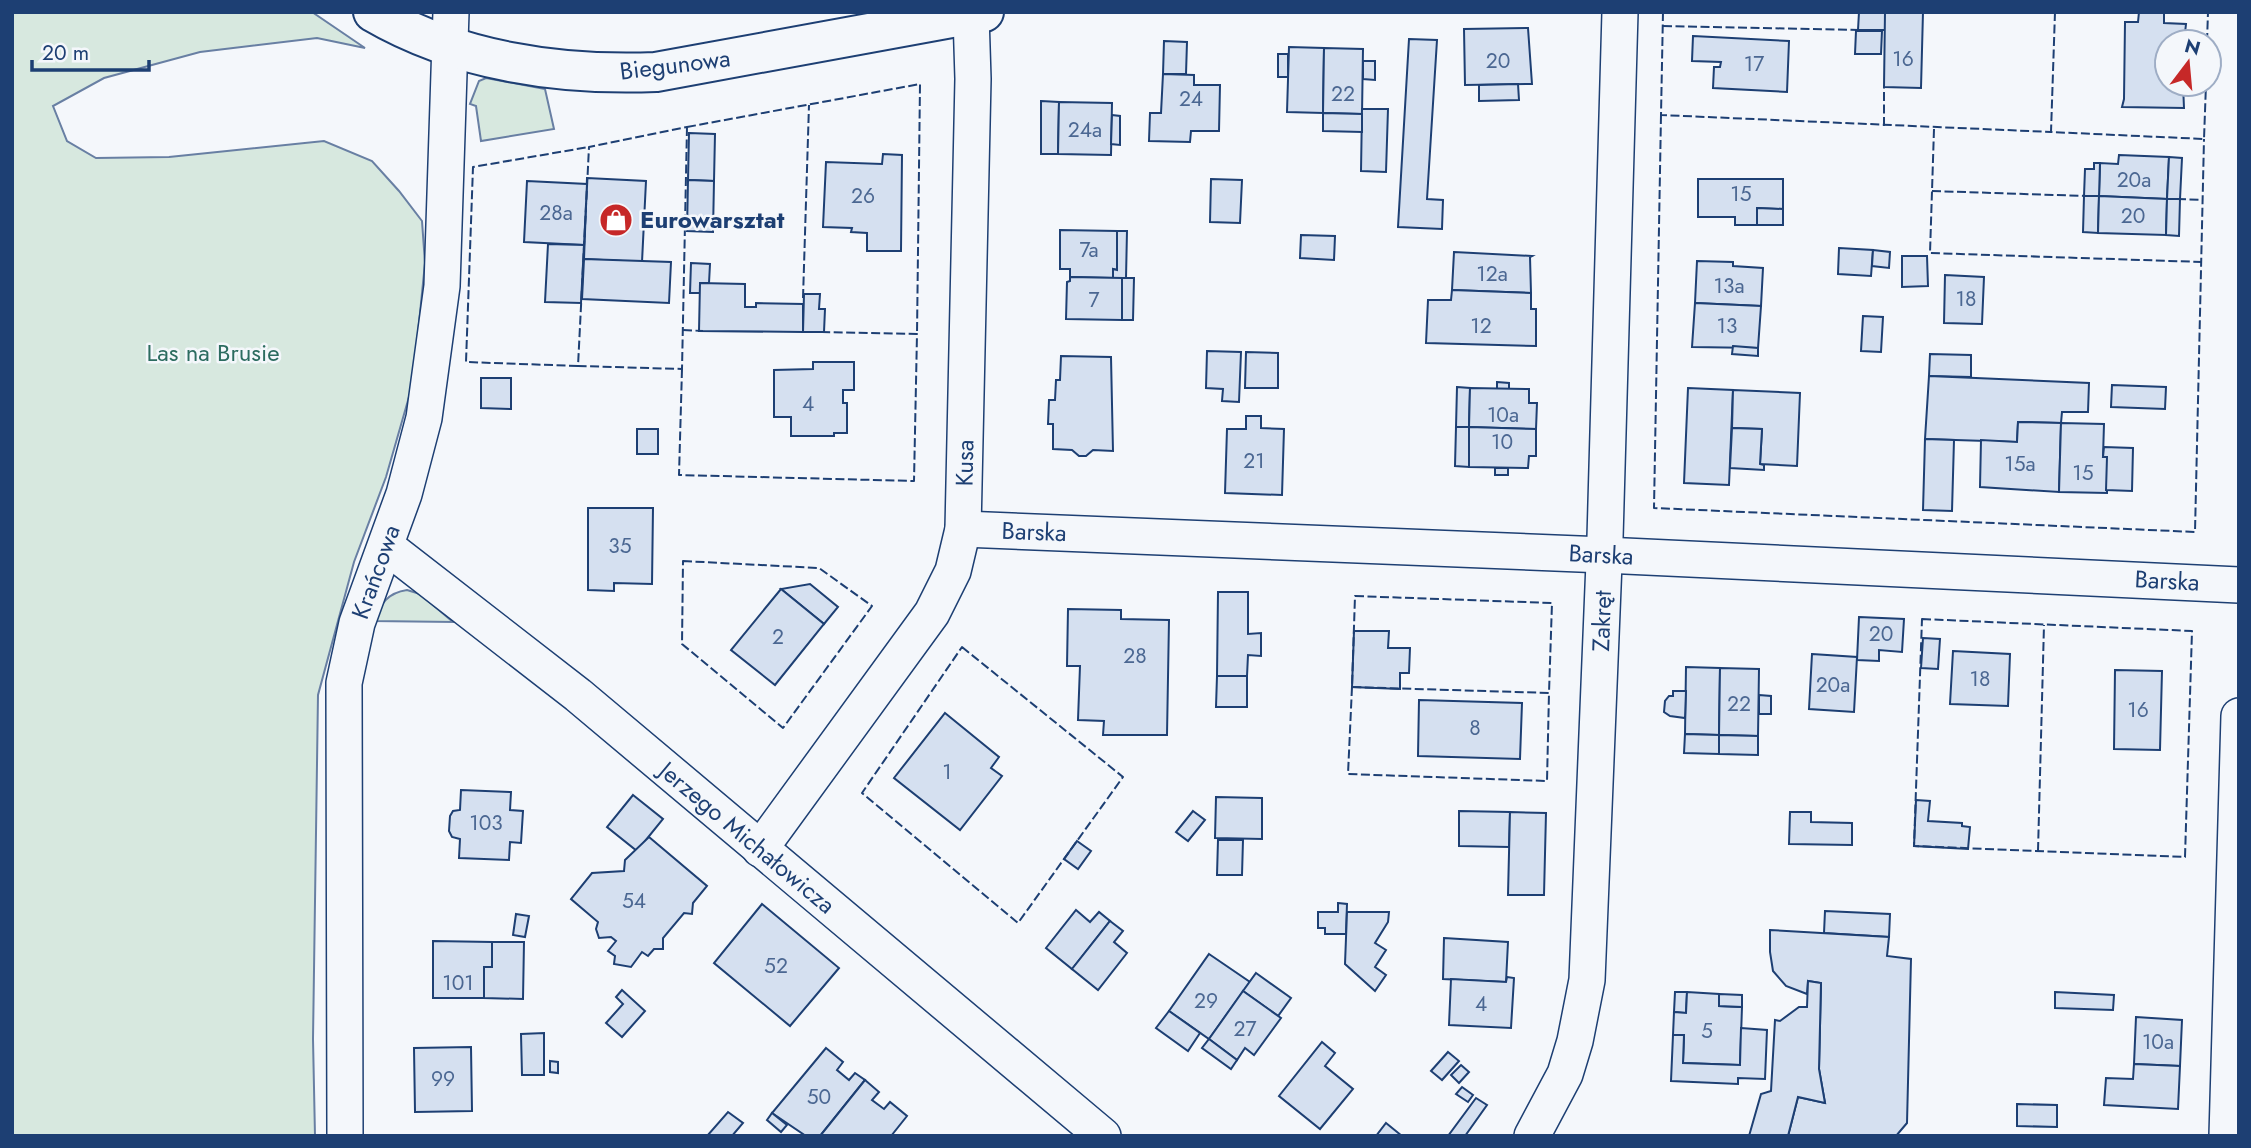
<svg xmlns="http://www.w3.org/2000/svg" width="2251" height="1148" font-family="Jost,sans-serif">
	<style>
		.green { fill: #d7e8df; stroke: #687fa3; stroke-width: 2 }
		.building { fill: #d5e0f0; stroke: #1d3f73; stroke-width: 2 }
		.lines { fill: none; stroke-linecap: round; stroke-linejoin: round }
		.minor-casing { stroke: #1d3f73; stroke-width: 38 }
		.tertiary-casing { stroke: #1d3f73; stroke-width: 42 }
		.minor { stroke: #f4f7fb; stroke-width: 35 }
		.tertiary { stroke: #f4f7fb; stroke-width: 38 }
		.fence { stroke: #1d3f73; stroke-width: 2; stroke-dasharray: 9 3.5; stroke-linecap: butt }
		.labels { text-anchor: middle; stroke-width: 5; stroke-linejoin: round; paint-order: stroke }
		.number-label { font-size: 21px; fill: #4b6792 }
		.street-label { font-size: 24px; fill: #1d3f73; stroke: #f4f7fb }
		.poi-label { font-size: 24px; font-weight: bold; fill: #1d3f73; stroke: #f4f7fb; text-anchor: start }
		.park-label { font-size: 24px; fill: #2c6c60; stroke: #f4f7fb }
	</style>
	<rect width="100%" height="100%" fill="#f4f7fb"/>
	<g class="green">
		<path d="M12 12H312L365 48 317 38 200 52 104 78 53 106 67 141 96 158 169 157 324 141 372 161 399 191 422 221 425 263 413 383 386 477 354 562 318 695 313 1039 315 1136H12Z"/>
		<path d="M486 78 545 89 554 129 481 141 476 106 470 104 479 81Z"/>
		<path d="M407 590 420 594 453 622 373 621C382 603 387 593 407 590Z"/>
	</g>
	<g class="building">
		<path d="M1859 12H1885V30H1858Z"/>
		<path d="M1885 12H1923L1921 88 1884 87Z"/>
		<path d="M2139 12H2164V23L2186 24 2184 42H2167V84H2183L2184 108 2122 107 2124 99 2125 22H2138Z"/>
		<path d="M1528 28 1532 84 1465 85 1464 29Z"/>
		<path d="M1856 31H1882L1881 54H1855Z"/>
		<path d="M1693 36 1789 41 1787 92 1713 88 1714 67H1720L1721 62 1692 61Z"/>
		<path d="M1409 39 1437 40 1427 199 1443 200 1442 229 1398 227Z"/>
		<path d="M1164 41 1187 42 1186 74H1163Z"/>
		<path d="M1289 47 1324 48 1323 113 1287 112Z"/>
		<path d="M1324 48 1363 49 1362 114 1323 113Z"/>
		<rect x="1278" y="54" width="10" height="23"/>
		<path d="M1363 61H1375V80L1363 79Z"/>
		<path d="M1163 74 1194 75V85H1220L1219 131H1191L1190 142 1149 141 1150 113H1161Z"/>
		<path d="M1518 84 1519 100 1479 101V85Z"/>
		<path d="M1041 101 1059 102 1058 154H1041Z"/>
		<path d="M1059 102 1112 103 1111 155 1058 154Z"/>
		<path d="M1362 109H1388L1386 172 1361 171Z"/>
		<path d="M1323 113 1362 114V132L1323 131Z"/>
		<path d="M1112 115 1120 116V145L1111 144Z"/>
		<path d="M689 133 715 134 714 181 688 180Z"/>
		<path d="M883 154 902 155 901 251H867V233L851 232 852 228 823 227 826 162 882 164Z"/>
		<path d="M2119 155 2169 157 2167 199 2099 196 2100 163 2118 164Z"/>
		<path d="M2169 157 2182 158 2180 199H2167Z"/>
		<path d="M2094 163H2100L2099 196H2084L2085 169H2094Z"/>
		<path d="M587 178 646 181 642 262 584 259Z"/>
		<path d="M1211 179 1242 180 1240 223 1210 222Z"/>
		<path d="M1698 179H1783V209L1757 208V225H1735V217H1698Z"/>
		<path d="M688 180 714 181 713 232 687 231Z"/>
		<path d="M527 181 587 184 584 245 524 242Z"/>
		<path d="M2084 196H2099L2098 233 2083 232Z"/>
		<path d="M2099 196 2167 199 2166 235 2098 233Z"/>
		<path d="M2167 199H2180L2179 236 2166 235Z"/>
		<path d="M1757 208 1783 209V225H1757Z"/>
		<path d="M1060 230 1117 231V270L1113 269V278L1070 277V269H1060Z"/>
		<path d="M1117 231H1127L1126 278H1113V269L1117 270Z"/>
		<path d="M1301 235 1335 236 1334 260 1300 258Z"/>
		<path d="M548 244 584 245 581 303 545 302Z"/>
		<path d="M1839 248 1873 250 1871 276 1838 274Z"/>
		<path d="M1873 250 1890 252 1889 268 1872 266Z"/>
		<path d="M1454 252 1532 256 1530 257 1531 293 1452 290Z"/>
		<path d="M1902 256H1927L1928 286 1902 287Z"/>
		<path d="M584 259 671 262 669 303 582 299Z"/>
		<path d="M1697 261 1733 262V266L1763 268 1761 306 1695 303Z"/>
		<path d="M691 263 710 264 709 283H700V293H690Z"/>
		<path d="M1945 275 1984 277 1982 324 1944 323Z"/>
		<path d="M1070 277 1122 278V320L1066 319 1067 282 1070 281Z"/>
		<path d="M1122 278H1134L1133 320H1122Z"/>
		<path d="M700 283 745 284V307H756V303L803 304V332L699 331Z"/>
		<path d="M1452 290 1531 293V309H1536V346L1426 343 1428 300H1451Z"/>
		<path d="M804 294H820L819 309H825L824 332H803Z"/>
		<path d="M1695 303 1761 306 1758 348 1692 347Z"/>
		<path d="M1863 316 1883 317 1881 352 1861 351Z"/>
		<path d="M1733 346 1758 348V356L1732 354Z"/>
		<path d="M1207 351 1241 352 1239 402 1222 401 1223 389 1206 388Z"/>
		<path d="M1246 352 1278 353V388H1245Z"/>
		<path d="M1930 354 1971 355V377L1929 376Z"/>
		<path d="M1061 356 1111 357 1113 451 1093 450 1086 456H1079L1072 450 1053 449V424H1048L1049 400H1055L1056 380H1060Z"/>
		<path d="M813 362H854V390H843V403H847V433H834V436H791V417H774V370L813 369Z"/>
		<path d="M1929 376 2089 383 2088 412H2062L2061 423 2018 422 2017 442 1925 439Z"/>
		<path d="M481 378H511V409L481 408Z"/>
		<path d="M1497 382 1509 383V389H1497Z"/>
		<path d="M2112 385 2166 387 2165 409 2111 407Z"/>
		<path d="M1457 387 1470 388 1469 427H1456Z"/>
		<path d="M1470 388 1529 389V403H1537L1536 429 1469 427Z"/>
		<path d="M1688 388 1733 390 1729 485 1684 483Z"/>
		<path d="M1733 390 1800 393 1797 466 1760 464 1762 429 1732 428Z"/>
		<path d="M1246 416H1261V428L1284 429 1282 495 1225 493 1227 429H1246Z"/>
		<path d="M2018 422 2061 423 2059 492 1980 487 1981 440 2017 442Z"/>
		<path d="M2061 423 2104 424 2103 457H2107V493L2059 492Z"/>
		<path d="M1456 427H1469V467L1455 466Z"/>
		<path d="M1469 427 1536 429V456H1529L1528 468 1469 467Z"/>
		<path d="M1732 428 1762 429 1760 464 1764 465V470L1730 468Z"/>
		<rect x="637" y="429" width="21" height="25"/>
		<path d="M1925 439 1954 440 1952 511 1923 510Z"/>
		<path d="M2104 447 2133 448 2132 491 2106 490 2107 457H2103Z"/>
		<rect x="1495" y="468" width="13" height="7"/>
		<path d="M588 508H653L652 584 614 583V591L588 590Z"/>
		<path d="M810 584 838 607 824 624 781 589Z"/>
		<path d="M781 589 824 624 775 685 731 650Z"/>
		<path d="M1218 592H1248V634L1261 633V656L1248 655 1247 676H1217Z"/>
		<path d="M1068 609 1121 610V619L1169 620 1167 735H1103L1104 721 1078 720 1080 666H1067Z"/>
		<path d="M1859 617 1904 619 1902 652 1879 650V661L1857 660Z"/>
		<path d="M1354 631H1389L1388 648H1410L1409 673H1400V689L1352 687Z"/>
		<path d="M1923 638 1940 639 1938 669 1921 668Z"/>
		<path d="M1953 651 2010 654 2008 706 1950 704Z"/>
		<path d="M1812 654 1857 657 1854 712 1809 709Z"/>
		<path d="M1686 667 1720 668 1719 735 1685 734Z"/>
		<path d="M1720 668 1759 669 1758 736 1719 735Z"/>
		<path d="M2115 670 2162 671 2160 750 2114 749Z"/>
		<path d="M1217 676H1247V707H1216Z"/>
		<path d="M1673 691H1686L1685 718 1670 716 1664 712 1665 701 1669 696H1673Z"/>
		<path d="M1759 695 1771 696V714H1759Z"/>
		<path d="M1419 700 1522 703 1520 759 1418 756Z"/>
		<path d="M945 713 999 757 991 768 1002 776 960 830 894 778Z"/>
		<path d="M1685 734 1719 735V754L1684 753Z"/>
		<path d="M1719 735 1758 736V755L1719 754Z"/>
		<path d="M461 790 511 792 510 810 523 811 521 843 510 842 509 860 459 858 460 839 452 837 449 831 450 816 453 811 460 810Z"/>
		<path d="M633 795 663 819 637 851 607 827Z"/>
		<path d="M1216 797 1262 798V839L1215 838Z"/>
		<path d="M1916 800 1930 801 1928 821 1962 823V826L1970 827 1968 849 1914 846Z"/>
		<path d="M1193 811 1205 820 1188 841 1176 832Z"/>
		<path d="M1459 811 1510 812 1509 847 1459 846Z"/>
		<path d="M1510 812 1546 813 1544 895H1508Z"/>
		<path d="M1790 812H1811V822L1852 823V845L1789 844Z"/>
		<path d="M649 837 707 886 693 903 692 914 684 913 663 938V949H654L648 956 642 952 631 967 614 964 615 956 608 951 616 941 611 937 599 938 596 929 598 922 571 899 592 873 624 871 625 860Z"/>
		<path d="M1218 840H1243L1242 875H1217Z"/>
		<path d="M1077 841 1091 851 1078 869 1064 859Z"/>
		<path d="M1338 903 1347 904 1346 934H1325V928H1318V912H1338Z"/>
		<path d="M762 904 839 968 790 1026 714 963Z"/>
		<path d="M1076 910 1090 922 1099 912 1110 921 1072 969 1046 948Z"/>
		<path d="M1825 911 1890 914 1889 937 1824 933Z"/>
		<path d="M1347 912H1389L1388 922 1375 943 1386 950 1375 967 1386 975 1375 991 1345 964Z"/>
		<path d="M516 914 529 916 525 937 513 935Z"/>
		<path d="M1110 921 1123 931 1114 942 1127 953 1098 990 1072 969Z"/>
		<path d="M1770 930 1889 937 1887 956 1911 959 1907 1123 1896 1136H1788L1798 1097 1825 1103 1819 1069 1821 983 1808 981 1807 994 1786 986 1773 971 1770 952Z"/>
		<path d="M1444 938 1508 942 1506 982 1443 979Z"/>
		<path d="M433 941 492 942V967H484V998H433Z"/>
		<path d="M492 942H524L523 999 484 998V967H492Z"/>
		<path d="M1209 954 1250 982 1209 1039 1169 1011Z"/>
		<path d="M1256 973 1291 998 1278 1016 1243 991Z"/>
		<path d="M1507 977 1514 978 1511 1028 1449 1025 1451 979 1506 982Z"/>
		<path d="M1808 981 1821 983 1819 1069 1825 1103 1798 1097 1788 1136H1749L1761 1094 1771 1091 1775 1020 1780 1021 1799 1007H1807Z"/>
		<path d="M622 990 645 1011 622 1037 606 1023 623 1004 616 997Z"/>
		<path d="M1243 991 1281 1018 1254 1055 1245 1048 1237 1060 1209 1039Z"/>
		<path d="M1675 992H1687L1686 1013 1674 1012Z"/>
		<path d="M1687 992 1719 994V1006L1742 1007 1740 1065 1683 1063 1684 1035H1673L1674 1012 1686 1013Z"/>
		<path d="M2055 992 2114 995 2113 1010 2055 1008Z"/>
		<path d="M1719 994 1742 995V1007L1719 1006Z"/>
		<path d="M1169 1011 1200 1033 1188 1051 1156 1028Z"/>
		<path d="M2136 1017 2182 1020 2180 1066 2134 1064Z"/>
		<path d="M1741 1028 1767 1030 1765 1079 1738 1078V1084L1671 1081 1673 1035H1684L1683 1063 1740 1065Z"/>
		<path d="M544 1033V1075H522L521 1034Z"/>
		<path d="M1209 1039 1237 1060 1231 1069 1202 1048Z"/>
		<path d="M1322 1042 1335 1053 1325 1066 1353 1089 1320 1129 1279 1096Z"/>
		<path d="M471 1047 472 1111 415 1112 414 1048Z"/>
		<path d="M826 1048 843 1062 837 1070 849 1080 855 1073 865 1080 820 1136H806L772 1113Z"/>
		<path d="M1448 1052 1459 1061 1442 1080 1431 1071Z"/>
		<path d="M550 1061 558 1062V1073L550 1072Z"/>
		<path d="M2134 1064 2180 1066 2178 1109 2104 1105 2106 1078 2133 1079Z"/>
		<path d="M1461 1065 1469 1072 1459 1083 1451 1075Z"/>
		<path d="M865 1080 879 1092 872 1100 884 1109 890 1102 907 1116 891 1136H820Z"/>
		<path d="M1462 1087 1473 1095 1468 1102 1456 1094Z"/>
		<path d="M1476 1098 1487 1105 1465 1136H1448Z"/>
		<path d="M2017 1104 2057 1105V1127L2017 1126Z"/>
		<path d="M728 1112 743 1123 732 1136H707Z"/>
		<path d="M772 1113 787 1125 781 1132 767 1120Z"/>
		<path d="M1386 1123 1402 1136H1376Z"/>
	</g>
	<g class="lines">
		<defs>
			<g id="minor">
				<path d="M963 529 1604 555 2239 585"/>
				<path d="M386 546 578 695 1103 1136"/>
				<path d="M760 849 932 613 953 571 963 529 973 79 971 15"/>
				<path d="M345 1136 344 683 357 623 404 494 424 418 442 286 451 12"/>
				<path d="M1532 1136 1565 1074 1575 1041 1587 980 1605 538 1620 12"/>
				<path d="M2227 1136 2239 716"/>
			</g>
			<path id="tertiary" d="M373 12C457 61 559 76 656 72L984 12"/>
		</defs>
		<use href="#minor" class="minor-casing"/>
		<use href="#tertiary" class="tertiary-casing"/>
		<use href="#minor" class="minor"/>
		<use href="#tertiary" class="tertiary"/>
		<g class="fence">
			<path d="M1663 12 1661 115 2051 132"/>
			<path d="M2055 12 2051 132 2204 139 2206 84"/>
			<path d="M1663 26 1859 30"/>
			<path d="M2207 42 2208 12"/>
			<path d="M1661 115 1654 508 2195 532 2204 139"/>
			<path d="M1884 126V85"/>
			<path d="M687 127 682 369 578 366 589 147Z"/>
			<path d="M687 127 920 84 917 334"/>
			<path d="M1934 129 1930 253 2202 262"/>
			<path d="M1932 191 2086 196"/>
			<path d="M2177 199 2203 200"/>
			<path d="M803 298 809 105"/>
			<path d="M683 330 703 331"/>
			<path d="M578 366 466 362 473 167 589 147"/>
			<path d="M682 369 679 475 914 481 917 334 822 332"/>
			<path d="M683 561 819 568 872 606 783 728 682 644Z"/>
			<path d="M1355 596 1552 603 1549 693 1352 687Z"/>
			<path d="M1922 619 2192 631 2185 857 1914 846Z"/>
			<path d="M962 647 1123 777 1018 923 862 793Z"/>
			<path d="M1352 687 1348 774 1547 781 1549 693"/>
			<path d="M2038 851 2044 625"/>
		</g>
	</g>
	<defs>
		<symbol id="shop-disc" viewBox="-11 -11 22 22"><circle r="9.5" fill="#c62828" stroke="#f4f7fb"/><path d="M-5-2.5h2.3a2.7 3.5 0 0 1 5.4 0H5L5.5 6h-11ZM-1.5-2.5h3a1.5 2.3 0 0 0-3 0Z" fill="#fff"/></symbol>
	</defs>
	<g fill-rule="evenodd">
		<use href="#shop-disc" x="597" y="201" width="38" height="38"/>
	</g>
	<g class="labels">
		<g class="number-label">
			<text x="1903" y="66">16</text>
			<text x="1498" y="68">20</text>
			<text x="1754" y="71">17</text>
			<text x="1343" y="101">22</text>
			<text x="1191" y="106">24</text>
			<text x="1085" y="137">24a</text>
			<text x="2134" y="187">20a</text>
			<text x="1741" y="201">15</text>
			<text x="863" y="203">26</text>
			<text x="556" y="220">28a</text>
			<text x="2133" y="223">20</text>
			<text x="1089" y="257">7a</text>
			<text x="1492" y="281">12a</text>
			<text x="1729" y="293">13a</text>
			<text x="1966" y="306">18</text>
			<text x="1094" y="307">7</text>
			<text x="1481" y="333">12</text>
			<text x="1727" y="333">13</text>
			<text x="808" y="411">4</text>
			<text x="1503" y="422">10a</text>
			<text x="1502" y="449">10</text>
			<text x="1254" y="468">21</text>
			<text x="2020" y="471">15a</text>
			<text x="2083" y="480">15</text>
			<text x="620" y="553">35</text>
			<text x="1881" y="641">20</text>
			<text x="778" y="644">2</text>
			<text x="1135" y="663">28</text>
			<text x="1980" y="686">18</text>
			<text x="1833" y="692">20a</text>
			<text x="1739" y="711">22</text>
			<text x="2138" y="717">16</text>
			<text x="1475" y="735">8</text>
			<text x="947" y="779">1</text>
			<text x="486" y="830">103</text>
			<text x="634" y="908">54</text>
			<text x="776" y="973">52</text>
			<text x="458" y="990">101</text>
			<text x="1206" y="1008">29</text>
			<text x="1481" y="1011">4</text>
			<text x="1245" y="1036">27</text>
			<text x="1707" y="1038">5</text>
			<text x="2158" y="1049">10a</text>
			<text x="443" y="1086">99</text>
			<text x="819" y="1104">50</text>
		</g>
		<g class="street-label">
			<text transform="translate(675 65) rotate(-7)" y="8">Biegunowa</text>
			<text transform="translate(965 463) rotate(-89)" y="8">Kusa</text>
			<text transform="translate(1034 532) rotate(2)" y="8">Barska</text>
			<text transform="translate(1601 555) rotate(3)" y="8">Barska</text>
			<text transform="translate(376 572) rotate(-70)" y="8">Krańcowa</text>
			<text transform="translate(2167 581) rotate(3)" y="8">Barska</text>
			<text transform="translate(1602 621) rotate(-88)" y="8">Zakręt</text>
			<text transform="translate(747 838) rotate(40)" y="8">Jerzego Michałowicza</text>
		</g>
		<g class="poi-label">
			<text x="640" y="228">Eurowarsztat</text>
		</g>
		<g class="park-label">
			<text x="213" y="361">Las na Brusie</text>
		</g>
	</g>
	<rect width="2251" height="1148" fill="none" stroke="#1d3f73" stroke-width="28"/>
	<g transform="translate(2188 63) rotate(16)"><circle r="33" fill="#f4f7fb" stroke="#9eadc5" stroke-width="2"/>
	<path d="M0-5L12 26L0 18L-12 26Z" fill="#c62828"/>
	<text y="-10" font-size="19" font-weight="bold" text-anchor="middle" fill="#1d3f73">N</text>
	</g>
	<path d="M32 60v10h117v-10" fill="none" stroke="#1d3f73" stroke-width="3.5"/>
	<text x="42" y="60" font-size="21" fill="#1d3f73" stroke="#f4f7fb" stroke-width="5" paint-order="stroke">20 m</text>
</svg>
